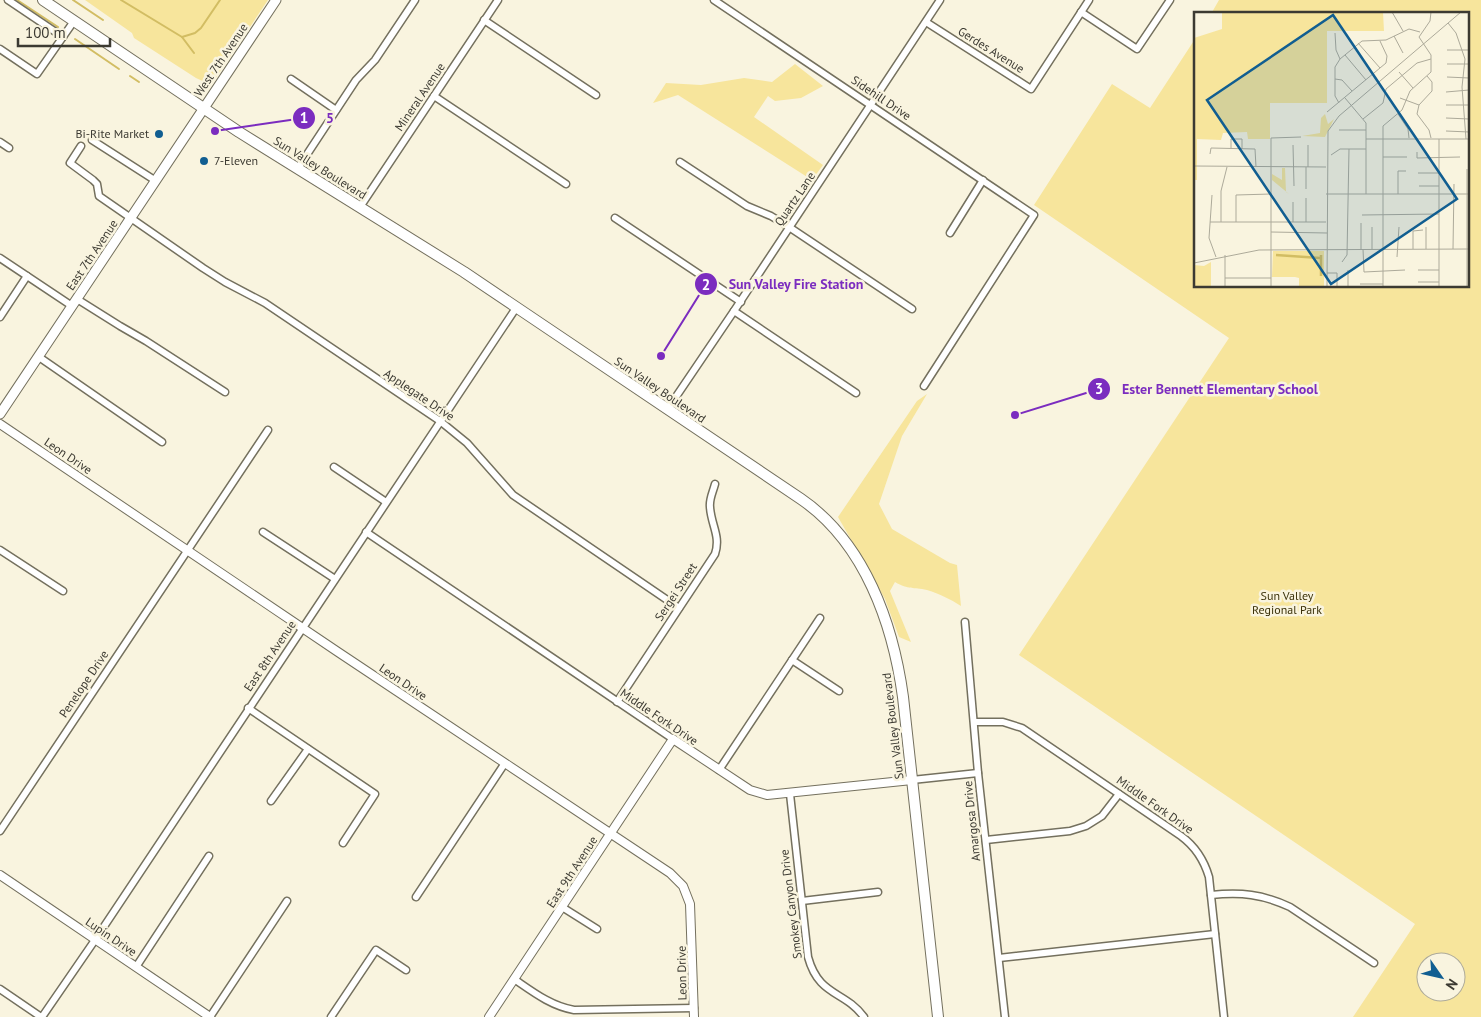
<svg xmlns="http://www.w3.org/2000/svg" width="1481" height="1017" font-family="'PT Sans',sans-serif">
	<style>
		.green { fill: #f7e59c; fill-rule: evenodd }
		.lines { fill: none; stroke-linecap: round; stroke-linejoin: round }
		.stream { stroke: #d2bd63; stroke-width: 2 }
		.minor-casing { stroke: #74705e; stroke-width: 9 }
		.tertiary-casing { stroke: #74705e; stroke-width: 10 }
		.secondary-casing { stroke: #74705e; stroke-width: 11 }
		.primary-casing { stroke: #74705e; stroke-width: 12 }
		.minor { stroke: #fff; stroke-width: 6 }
		.tertiary { stroke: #fff; stroke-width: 8 }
		.secondary { stroke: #fff; stroke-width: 9 }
		.primary { stroke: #fff; stroke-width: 10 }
		.poi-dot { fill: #115e91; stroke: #f9f4df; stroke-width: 2 }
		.labels { text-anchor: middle; stroke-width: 5; stroke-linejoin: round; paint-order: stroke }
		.street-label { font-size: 12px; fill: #3c3a32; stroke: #f9f4df }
		.poi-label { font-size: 12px; fill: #3c3a32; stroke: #f9f4df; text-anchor: end }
		.park-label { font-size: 12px; fill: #3a3109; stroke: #f9f4df }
		.inset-river { fill: none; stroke: #d2bd63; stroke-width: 2.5 }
		.inset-road { fill: none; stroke: #adaa9a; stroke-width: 1 }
		.view { fill: #115e91; fill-opacity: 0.15; stroke: #115e91; stroke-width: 2.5 }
		.inset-edge { fill: none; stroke: #3c3a32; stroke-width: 2.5 }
		.leader { fill: none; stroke: #7b2cbf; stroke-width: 2 }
		.callout-dot { fill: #7b2cbf; stroke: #f9f4df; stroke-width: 2 }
		.mark-label { font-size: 15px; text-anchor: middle; font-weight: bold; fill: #fff }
		.callout-label { font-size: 14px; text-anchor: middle; font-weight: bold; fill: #7b2cbf; stroke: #f9f4df; stroke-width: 5; stroke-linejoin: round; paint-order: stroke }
	</style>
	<rect width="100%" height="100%" fill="#f9f4df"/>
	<g class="green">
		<path d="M85 0H268L215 79C208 84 204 82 196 78L134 38 132 33Z"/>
		<path d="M1219 0H1481V1017H1353L1415 924 1019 655 1229 338 1034 205 1112 84 1150 108 1195 39V286H1467V14H1211ZM1426 962H1456V992H1426Z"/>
		<path d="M795 64 823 86 801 98 775 101 768 96 754 117 823 165 812 180 678 95 653 103 666 83 701 85 744 78 772 82Z"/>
		<path d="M927 394 902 436 879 504 892 529 950 563 957 565 961 606C950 599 940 594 927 590 913 587 909 590 895 582L890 591 911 642 899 637 885 599 838 517 917 401Z"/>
	</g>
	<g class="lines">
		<g class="stream">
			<path d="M17 0 58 27"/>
			<path d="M73 0 103 20"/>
			<path d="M121 0 182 37 194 53"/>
			<path d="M182 37 195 33 201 28 220 0"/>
			<path d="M75 39 119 69"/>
			<path d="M130 76 139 82"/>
		</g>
		<defs>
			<g id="minor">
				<path d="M8 0 63 37"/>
				<path d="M714 0 1034 215 924 386"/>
				<path d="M1081 12 1137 49 1170 0"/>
				<path d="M484 20 596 95"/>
				<path d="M926 22 1031 89 1089 0"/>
				<path d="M0 49 37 74 74 21"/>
				<path d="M291 79 336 110"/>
				<path d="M434 96 566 184"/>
				<path d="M92 140 156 181"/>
				<path d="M0 142 9 148"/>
				<path d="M81 146 70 163 93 180 97 184 99 196 203 268 225 282 265 303 440 421 467 443 513 495 679 608"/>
				<path d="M680 162 747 206 771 216 789 227 912 309"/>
				<path d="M298 168 356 80 375 60 415 0"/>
				<path d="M360 207 498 0"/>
				<path d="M615 218 741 302"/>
				<path d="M950 233 983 180"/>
				<path d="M0 258 72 306"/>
				<path d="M77 299 120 326 146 341 225 392"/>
				<path d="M734 311 856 393"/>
				<path d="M0 317 27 276"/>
				<path d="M39 357 162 442"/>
				<path d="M667 410 734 311 940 0"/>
				<path d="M334 467 386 502"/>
				<path d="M263 532 335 579"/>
				<path d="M366 532 673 739"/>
				<path d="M0 550 63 591"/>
				<path d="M965 622 978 773 1005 1017"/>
				<path d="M792 660 839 691"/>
				<path d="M617 702 715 554C721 536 711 525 710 507 709 499 713 492 715 484"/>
				<path d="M248 708 375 794 343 843"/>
				<path d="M975 722H1003L1022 728 1181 836C1196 847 1204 860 1209 877L1224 1017"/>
				<path d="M719 770 820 618"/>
				<path d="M912 780 978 773"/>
				<path d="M790 794 808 957C819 997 844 990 864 1017"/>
				<path d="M271 801 308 749"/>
				<path d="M0 831 268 430"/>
				<path d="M986 840 1070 831 1086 826 1102 816 1119 794"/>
				<path d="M1211 895C1241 892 1262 894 1290 907L1374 963"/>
				<path d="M416 897 505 763"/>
				<path d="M802 901 878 892"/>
				<path d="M562 907 597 929"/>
				<path d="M999 958 1215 934"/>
				<path d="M136 967 209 856"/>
				<path d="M514 979C533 992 551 1006 574 1010L694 1008"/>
				<path d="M0 989 41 1017"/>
				<path d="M42 1017 95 940 516 308"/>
				<path d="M210 1017 287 901"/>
				<path d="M331 1017 376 950 406 970"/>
			</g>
			<g id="tertiary">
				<path d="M0 424 338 652 670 873 683 886 690 904 694 1017"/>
				<path d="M0 875 210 1017"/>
				<path d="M489 1017 673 739 750 790 767 795 912 780"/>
			</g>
			<path id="secondary" d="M0 414 276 0"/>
			<path id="primary" d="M43 0 239 132 464 272 801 499C865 543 893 624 903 697L938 1017"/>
		</defs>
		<use href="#minor" class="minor-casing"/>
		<use href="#tertiary" class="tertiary-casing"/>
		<use href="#secondary" class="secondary-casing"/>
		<use href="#primary" class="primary-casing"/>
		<use href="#minor" class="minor"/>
		<use href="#tertiary" class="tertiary"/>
		<use href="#secondary" class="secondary"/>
		<use href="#primary" class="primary"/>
	</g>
	<g class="poi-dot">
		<circle cx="159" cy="134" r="5"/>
		<circle cx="204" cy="161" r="5"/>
	</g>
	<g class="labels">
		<g class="street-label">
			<text transform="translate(991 50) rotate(32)" y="4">Gerdes Avenue</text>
			<text transform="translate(221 60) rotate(-56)" y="4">West 7th Avenue</text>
			<text transform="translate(420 97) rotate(-56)" y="4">Mineral Avenue</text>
			<text transform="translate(881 98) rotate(34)" y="4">Sidehill Drive</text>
			<text transform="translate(320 168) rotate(32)" y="4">Sun Valley Boulevard</text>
			<text transform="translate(795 199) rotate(-56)" y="4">Quartz Lane</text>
			<text transform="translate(92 255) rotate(-56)" y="4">East 7th Avenue</text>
			<text transform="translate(660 390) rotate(34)" y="4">Sun Valley Boulevard</text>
			<text transform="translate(419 395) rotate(34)" y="4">Applegate Drive</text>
			<text transform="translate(68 456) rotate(34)" y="4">Leon Drive</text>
			<text transform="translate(676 592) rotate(-57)" y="4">Sergei Street</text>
			<text transform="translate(270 656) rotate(-56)" y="4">East 8th Avenue</text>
			<text transform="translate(403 682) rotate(34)" y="4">Leon Drive</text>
			<text transform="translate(84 684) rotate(-56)" y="4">Penelope Drive</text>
			<text transform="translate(659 717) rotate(34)" y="4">Middle Fork Drive</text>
			<text transform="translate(893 726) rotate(-97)" y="4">Sun Valley Boulevard</text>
			<text transform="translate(1155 805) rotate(35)" y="4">Middle Fork Drive</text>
			<text transform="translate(972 821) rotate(-96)" y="4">Amargosa Drive</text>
			<text transform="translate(572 872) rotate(-57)" y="4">East 9th Avenue</text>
			<text transform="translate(791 904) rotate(-97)" y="4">Smokey Canyon Drive</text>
			<text transform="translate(111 937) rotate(34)" y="4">Lupin Drive</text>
			<text transform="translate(682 973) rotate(-91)" y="4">Leon Drive</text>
		</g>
		<g class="poi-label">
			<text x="149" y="138">Bi-Rite Market</text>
			<text x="214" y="165" text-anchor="start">7-Eleven</text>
		</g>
		<g class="park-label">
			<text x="1287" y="600">Sun Valley<tspan x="1287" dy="14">Regional Park</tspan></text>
		</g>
	</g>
	<g transform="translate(1194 12)">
		<rect width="275" height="275" fill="#f9f4df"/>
		<path d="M28 0H189L190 19H133V91H76V127H54L53 120 29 121 27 128 3 127V168H0V26L28 17ZM131 102 134 112 140 107 131 125 108 124 126 121 127 106ZM88 156H91L92 180 95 182 78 168V162L88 168ZM79 239H130V275H105V266L101 265H78ZM17 250V275H0V253L10 254Z" fill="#f7e59c"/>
		<path class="inset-river" d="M82 243 126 246M127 264V243"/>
		<path class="inset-road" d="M198 0 209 19M254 11 262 21 271 47 268 75 272 127M141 21 142 38 146 47M200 24 209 41M164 31 186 56M253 38H275M151 43 172 68M253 52H275M205 60 219 76M233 64 238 70V79L225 93 223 102 235 118 237 126M253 65 275 66M141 67 148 68 158 79M252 80 275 78M151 86 172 111V182M206 86 225 93M145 91 141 84V55L146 47 168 29 192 28 215 17 226 20M252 93H275M133 100 192 51 193 44 186 29M204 102 214 117 215 126M252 106 275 107M169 107 189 91 192 77 223 51 237 47M145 118H172M252 119 275 120M172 127H275M99 133 100 174M114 133V155M37 137V127H48V137M223 140V146L266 145M16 142 17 136 61 137 62 155M137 143 146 137H172M189 145H213M0 154 132 155M112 155V177M224 161H245M225 174H245M132 182H275M204 182V159H212M18 183 15 226 22 245M112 186V210M99 190V210M168 203 245 202M16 210H132M27 210V179L33 155M42 210V183L77 182M167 211V237M77 220 133 221M169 237 170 260 211 258M178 237V215M219 237V219L229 218M232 237V215M259 237 260 172M203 245 205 215M148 250 153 243 155 137M0 251 65 238 275 237M224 258H245M133 261H143V275M31 266H77M224 270H245M166 272H189M31 275V243M77 275V126L107 125M133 275 134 119 145 104 267 0M154 275V258M189 275V114L208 98 216 79 237 60V43L225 25 236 9 237 0M245 275V127M273 275V157"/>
		<path class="view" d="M139 3 263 187 137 272 13 88Z"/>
		<rect width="275" height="275" class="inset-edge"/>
	</g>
	<path class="leader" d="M215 131L304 118M661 356L706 284M1015 415L1099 389"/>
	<g class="callout-dot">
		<circle cx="215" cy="131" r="5"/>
		<circle cx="661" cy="356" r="5"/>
		<circle cx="1015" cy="415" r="5"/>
		<circle cx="304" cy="118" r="12"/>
		<circle cx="706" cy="284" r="12"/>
		<circle cx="1099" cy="389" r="12"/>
	</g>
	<g class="mark-label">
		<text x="304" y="123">1</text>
		<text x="706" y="290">2</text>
		<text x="1099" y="394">3</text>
	</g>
	<g class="callout-label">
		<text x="330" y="123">5</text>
		<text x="796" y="289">Sun Valley Fire Station</text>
		<text x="1220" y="394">Ester Bennett Elementary School</text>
	</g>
	<g transform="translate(1441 977) rotate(124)"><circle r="24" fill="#f9f4df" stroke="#adaa9a"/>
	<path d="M0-4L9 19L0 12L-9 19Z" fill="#115e91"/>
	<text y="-8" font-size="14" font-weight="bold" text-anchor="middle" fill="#3c3a32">N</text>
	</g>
	<path d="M18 38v8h92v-8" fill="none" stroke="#3c3a32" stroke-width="2.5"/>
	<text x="25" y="38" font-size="15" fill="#3c3a32" stroke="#f9f4df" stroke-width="4" paint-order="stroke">100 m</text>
</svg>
